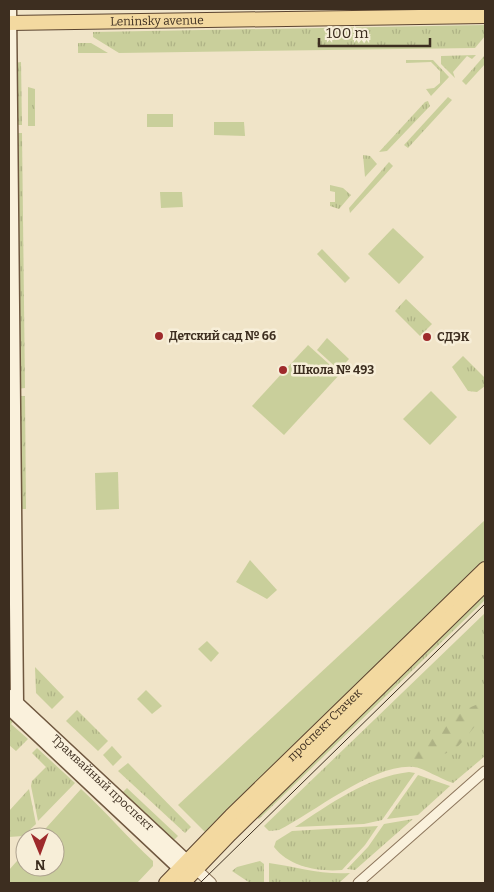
<svg xmlns="http://www.w3.org/2000/svg" width="494" height="892" font-family="Bitter,serif">
	<style>
		.grass { fill: url(#grass-tufts) }
		.forest { fill: url(#forest-firs) }
		.park { fill: #c9cf9b }
		.lines { fill: none; stroke-linecap: round; stroke-linejoin: round }
		.minor-casing { stroke: #8d765c; stroke-width: 11 }
		.tertiary-casing { stroke: #8d765c; stroke-width: 12 }
		.secondary-casing { stroke: #6f573f; stroke-width: 15 }
		.primary-casing { stroke: #5b4430; stroke-width: 16 }
		.minor { stroke: #faf1dc; stroke-width: 9 }
		.tertiary { stroke: #faf1dc; stroke-width: 10 }
		.secondary { stroke: #faf1dc; stroke-width: 12 }
		.primary { stroke: #f3d9a0; stroke-width: 14 }
		.tram { stroke: #3d2e20; stroke-width: 1 }
		.poi-dot { fill: #9e2a2b; stroke: #f7eed8; stroke-width: 2 }
		.labels { text-anchor: middle; stroke-width: 5; stroke-linejoin: round; paint-order: stroke }
		.street-label { font-size: 12px; fill: #3d2e20; stroke: #f7eed8 }
		.poi-label { font-size: 12px; font-weight: bold; fill: #3d2e20; stroke: #f7eed8; text-anchor: start }
	</style>
	<defs>
		<pattern id="grass-tufts" width="24" height="20" patternUnits="userSpaceOnUse" patternTransform="scale(1.25)"><rect width="24" height="20" fill="#c9cf9b"/><path d="M3 7l-1-3M5 7V3M7 7l1-3M15 17l-1-3M17 17v-4M19 17l1-3" fill="none" stroke="#aeb285"/></pattern>
		<pattern id="forest-firs" width="22" height="20" patternUnits="userSpaceOnUse" patternTransform="scale(1.25)"><rect width="22" height="20" fill="#c9cf9b"/><path d="M5 1l3.5 6h-7zM16 11l3.5 6h-7z" fill="#aeb285"/></pattern>
	</defs>
	<rect width="100%" height="100%" fill="#f0e4c8"/>
	<g class="grass">
		<path d="M485 25V36L475 48 119 53 93 37V32Z"/>
		<path d="M78 43H91L108 53H78Z"/>
		<path d="M476 55 472 59 467 56 453 72 455 78 441 64V56Z"/>
		<path d="M485 55V64L466 85 462 81Z"/>
		<path d="M406 60H433L449 77 431 96 426 89 434 88 440 83V71L431 62 406 63Z"/>
		<path d="M21 62 22 125H14V63Z"/>
		<path d="M28 87 35 89V126H28Z"/>
		<path d="M448 97 452 100 408 148 404 145Z"/>
		<path d="M428 101 430 106 387 151 379 152 425 102Z"/>
		<path d="M14 133H22L25 388 17 389Z"/>
		<path d="M363 155 370 156 377 164 365 177Z"/>
		<path d="M389 162 393 166 350 213 349 208Z"/>
		<path d="M330 185 343 188 351 195 339 209 330 206V202H335V192L330 191Z"/>
		<path d="M322 249 350 278 345 283 317 254Z"/>
		<path d="M406 299 432 324 420 336 395 311Z"/>
		<path d="M463 356 485 378V386L477 392 468 391 452 367Z"/>
		<path d="M17 396H25L26 509H19Z"/>
		<path d="M485 593V600L259 819 256 816Z"/>
		<path d="M485 613V756L453 783C443 780 421 767 414 767 374 763 315 812 279 830L269 831 264 826Z"/>
		<path d="M35 667 64 697 52 709 36 693Z"/>
		<path d="M77 710 108 741 98 751 66 721Z"/>
		<path d="M9 716 14 720 11 724 28 739 16 751 9 745Z"/>
		<path d="M112 746 122 757 113 766 103 755Z"/>
		<path d="M37 748 75 783 38 821 31 786 32 781 46 767 32 753Z"/>
		<path d="M128 763 191 827 185 833 118 771Z"/>
		<path d="M409 772 415 773 382 820 364 824 295 827C330 804 367 777 409 772Z"/>
		<path d="M418 775 450 786 418 815 387 819Z"/>
		<path d="M127 788 178 836 173 841 122 793Z"/>
		<path d="M29 789 36 824 23 836 9 837V811Z"/>
		<path d="M413 819 355 870 347 869 368 847 384 824Z"/>
		<path d="M378 826 365 845 342 870C319 872 289 867 274 847L276 841 292 831Z"/>
		<path d="M260 861 264 864V883H250L232 871 237 867Z"/>
		<path d="M269 863C297 867 321 875 350 873L339 883H269Z"/>
	</g>
	<path class="forest" d="M485 701V716C473 726 467 739 455 749 451 752 445 753 441 756 429 762 425 769 412 762L416 742 440 730 464 710Z"/>
	<g class="park">
		<rect x="147" y="114" width="26" height="13"/>
		<path d="M214 122H244L245 136 214 135Z"/>
		<path d="M160 192H182L183 207 161 208Z"/>
		<path d="M393 228 424 257 399 284 368 254Z"/>
		<path d="M327 338 349 359 339 370 317 350Z"/>
		<path d="M308 345 340 374 284 435 252 406Z"/>
		<path d="M431 391 457 417 430 445 403 419Z"/>
		<path d="M118 472 119 509 96 510 95 473Z"/>
		<path d="M485 520V560L205 832 178 805Z"/>
		<path d="M250 560 277 590 267 599 236 582Z"/>
		<path d="M207 641 219 653 211 662 198 649Z"/>
		<path d="M146 690 162 706 152 714 137 699Z"/>
		<path d="M81 789C106 812 128 838 153 861V866L137 883H9V870L25 852V867H55V837H38Z"/>
	</g>
	<g class="lines">
		<defs>
			<path id="minor" d="M358 883 485 771"/>
			<path id="tertiary" d="M196 869 211 883"/>
			<g id="secondary">
				<path id="s1" d="M10 9 17 703 194 868"/>
				<path d="M10 696 14 713 179 868"/>
			</g>
			<g id="primary">
				<path id="s2" d="M9 23 485 16"/>
				<path id="s3" d="M166 883 231 816 485 569"/>
				<path d="M183 883 230 834 485 584"/>
			</g>
		</defs>
		<use href="#minor" class="minor-casing"/>
		<use href="#tertiary" class="tertiary-casing"/>
		<use href="#secondary" class="secondary-casing"/>
		<use href="#primary" class="primary-casing"/>
		<use href="#minor" class="minor"/>
		<use href="#tertiary" class="tertiary"/>
		<use href="#secondary" class="secondary"/>
		<use href="#primary" class="primary"/>
		<path class="tram" d="M200 883 485 604"/>
	</g>
	<g class="poi-dot">
		<circle cx="159" cy="336" r="5"/>
		<circle cx="427" cy="337" r="5"/>
		<circle cx="283" cy="370" r="5"/>
	</g>
	<g class="labels">
		<g class="street-label">
			<text dy="4" stroke="none"><textPath href="#s2" startOffset="148">Leninsky avenue</textPath></text>
			<text dy="4" stroke="none"><textPath href="#s3" startOffset="224">проспект Стачек</textPath></text>
			<text dy="4" stroke="none"><textPath href="#s1" startOffset="811">Трамвайный проспект</textPath></text>
		</g>
		<g class="poi-label">
			<text x="169" y="340">Детский сад № 66</text>
			<text x="437" y="341">СДЭК</text>
			<text x="293" y="374">Школа № 493</text>
		</g>
	</g>
	<rect width="494" height="892" fill="none" stroke="#3d2e20" stroke-width="20"/>
	<g transform="translate(40 852) rotate(179)"><circle r="24" fill="#f7eed8" stroke="#ada18e"/>
	<path d="M0-4L9 19L0 12L-9 19Z" fill="#9e2a2b"/>
	<text y="-8" font-size="14" font-weight="bold" text-anchor="middle" fill="#3d2e20">N</text>
	</g>
	<path d="M319 38v8h111v-8" fill="none" stroke="#3d2e20" stroke-width="2.5"/>
	<text x="326" y="38" font-size="15" fill="#3d2e20" stroke="#f7eed8" stroke-width="4" paint-order="stroke">100 m</text>
</svg>
